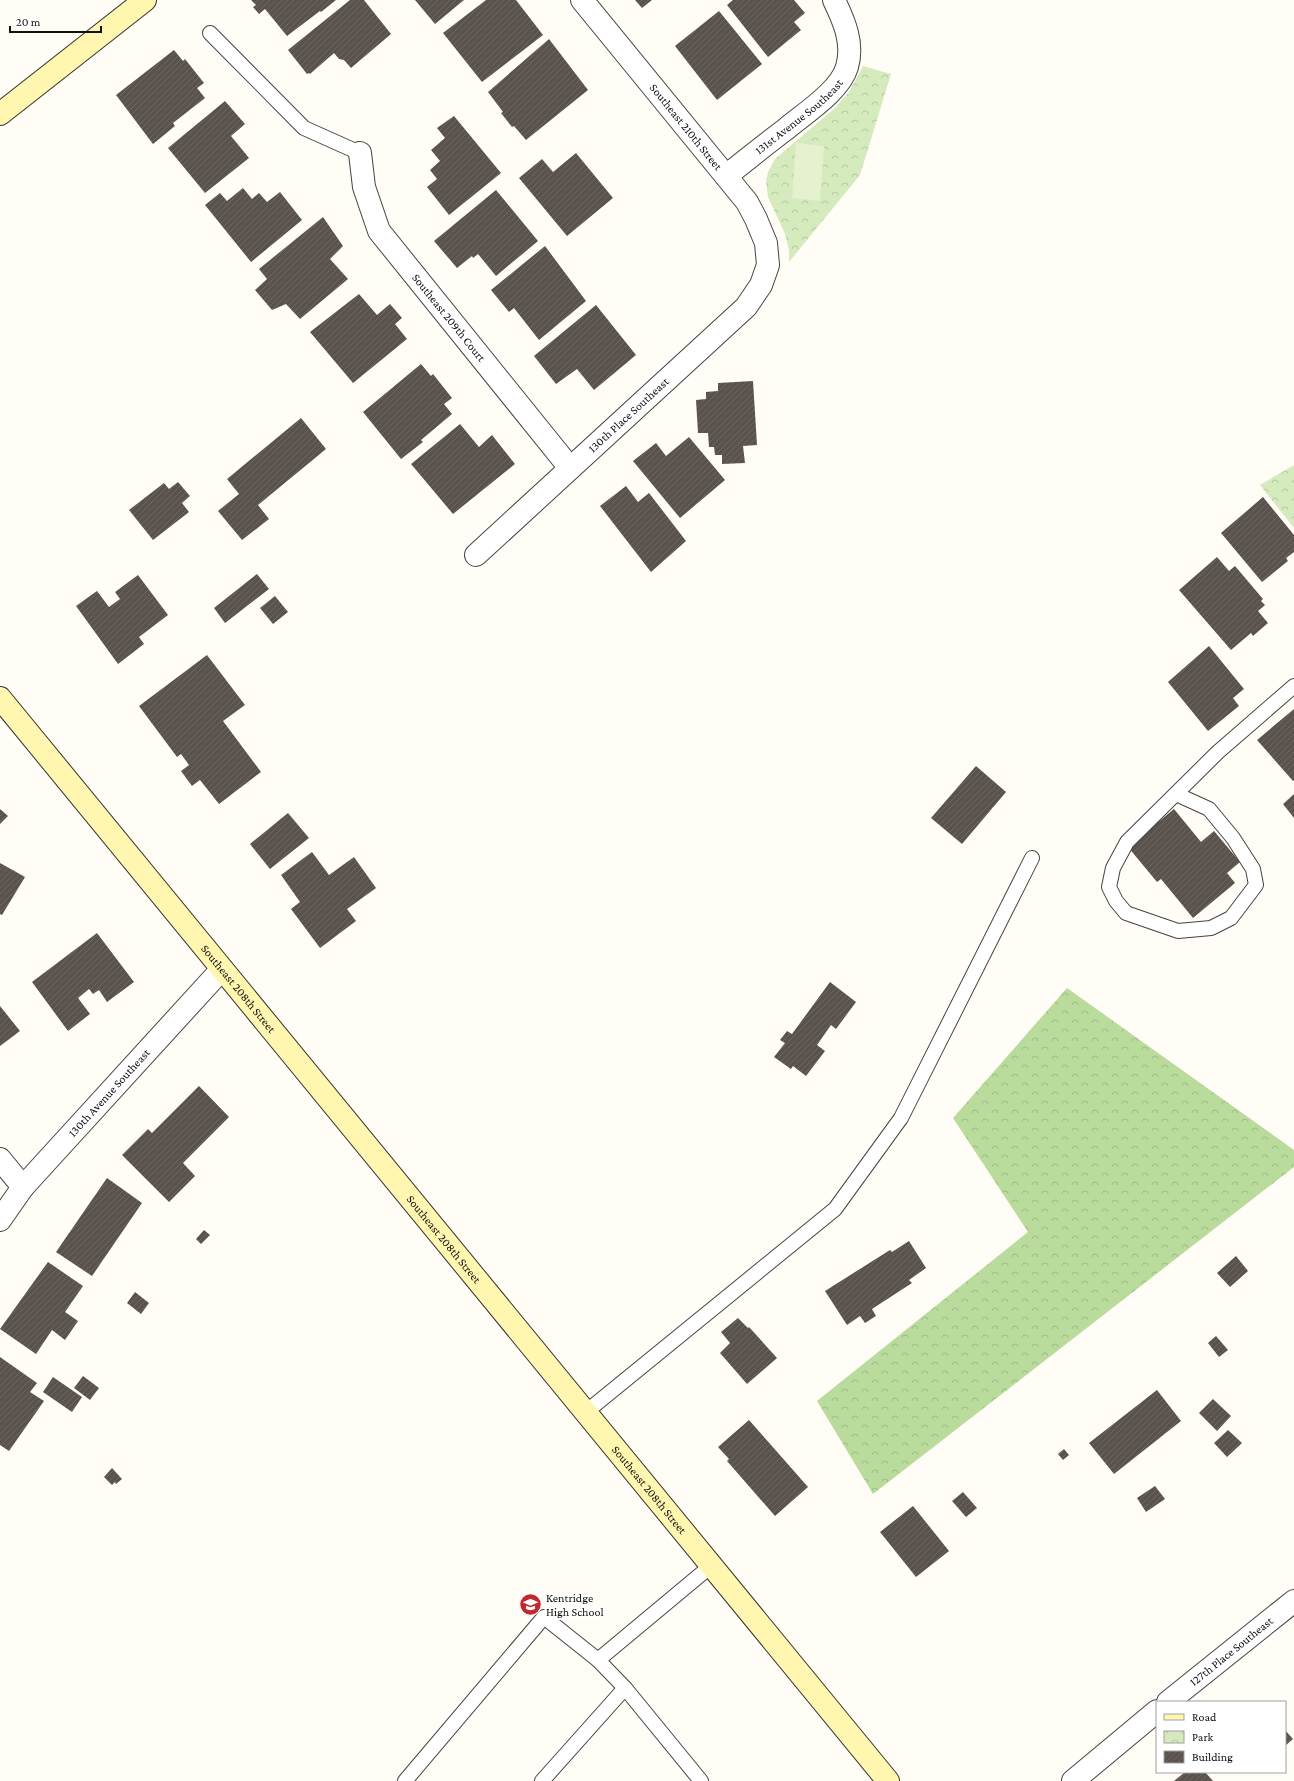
<svg xmlns="http://www.w3.org/2000/svg" width="1294" height="1781" font-family="'Crimson Pro',serif">
	<style>
		.forest { fill: url(#forest-crowns) }
		.park { fill: url(#park-crowns) }
		.pitch { fill: #e6f2cf }
		.building { fill: url(#building-hatch) }
		.lines { fill: none; stroke-linecap: round; stroke-linejoin: round }
		.lane-casing { stroke: #444; stroke-width: 16 }
		.street-casing { stroke: #444; stroke-width: 24 }
		.secondary-casing { stroke: #333; stroke-width: 24 }
		.lane { stroke: #fff; stroke-width: 14 }
		.street { stroke: #fff; stroke-width: 22 }
		.secondary { stroke: #fff6b0; stroke-width: 22 }
		.labels { text-anchor: middle; stroke-width: 4; stroke-linejoin: round; paint-order: stroke }
		.street-label { font-size: 12px; fill: #111; stroke: #fff }
		.poi-label { font-size: 12px; fill: #111; stroke: #fff; text-anchor: start }
	</style>
	<defs>
		<pattern id="forest-crowns" width="20" height="18" patternUnits="userSpaceOnUse"><rect width="20" height="18" fill="#b9dc9c"/><path d="M2 6a3 3 0 1 1 6 0M12 15a3 3 0 1 1 6 0" fill="none" stroke="#9ebc85"/></pattern>
		<pattern id="park-crowns" width="20" height="18" patternUnits="userSpaceOnUse"><rect width="20" height="18" fill="#d5ebbd"/><path d="M2 6a3 3 0 1 1 6 0M12 15a3 3 0 1 1 6 0" fill="none" stroke="#b6c8a1"/></pattern>
		<pattern id="building-hatch" width="6" height="6" patternUnits="userSpaceOnUse"><rect width="6" height="6" fill="#5a524d"/><path d="M-1 1l2-2M0 6l6-6M5 7l2-2" fill="none" stroke="#6d6662"/></pattern>
	</defs>
	<rect width="100%" height="100%" fill="#fffdf5"/>
	<path class="forest" d="M1067 988 1294 1150V1167L873 1494 817 1401 1028 1232 953 1118Z"/>
	<g class="park">
		<path d="M863 66 891 74 860 175 789 262V250L785 234 768 197 766 182 768 172 775 159 835 108 849 92Z"/>
		<path d="M1294 465V528L1260 485Z"/>
	</g>
	<path class="pitch" d="M796 143 824 146 820 201 792 198Z"/>
	<g class="building">
		<path d="M251 0H336L321 12 320 11 287 36 265 9 259 14 253 7 256 5Z"/>
		<path d="M350 0H364L391 34 351 68 344 60 339 59 334 53 310 74 309 73 307 74 288 50Z"/>
		<path d="M415 0H464L435 24Z"/>
		<path d="M486 0H516L543 35 482 82 443 33Z"/>
		<path d="M635 0H652L642 8Z"/>
		<path d="M733 0H794L805 13 794 22 801 30 768 57 727 5Z"/>
		<path d="M719 11 762 64 717 100 675 46Z"/>
		<path d="M549 39 588 90 526 140 514 126 512 127 501 113 503 112 488 92Z"/>
		<path d="M174 50 183 61 185 59 204 83 197 88 205 98 173 123 175 126 153 144 116 95Z"/>
		<path d="M225 101 245 124 231 136 249 158 205 193 168 148Z"/>
		<path d="M454 116 501 173 449 215 427 187 437 179 430 170 440 161 431 150 445 138 437 128Z"/>
		<path d="M576 153 613 198 567 236 519 178 542 159 553 172Z"/>
		<path d="M243 188 252 199 259 193 267 202 280 192 302 220 251 262 205 205 220 193 227 201Z"/>
		<path d="M496 190 538 241 496 276 478 254 473 258 472 256 457 268 434 241Z"/>
		<path d="M323 217 343 246 330 259 348 279 300 319 286 304 272 310 255 290 267 279 259 269Z"/>
		<path d="M545 246 586 301 539 340 514 308 509 312 491 290Z"/>
		<path d="M359 294 377 315 390 304 402 318 395 324 407 339 353 383 310 332Z"/>
		<path d="M596 305 636 355 594 390 577 369 556 384 534 356Z"/>
		<path d="M421 364 431 376 433 374 452 398 444 404 452 414 421 440 423 442 401 459 363 412Z"/>
		<path d="M753 381 757 445 743 446 745 463 722 464V455H715L714 447H709L708 433H698L696 400 706 399V392L718 391V383Z"/>
		<path d="M301 418 326 449 258 505 269 519 242 540 218 511 239 494 227 479Z"/>
		<path d="M460 424 479 447 492 435 515 464 453 514 411 464Z"/>
		<path d="M689 437 725 480 680 518 633 461 656 443 666 456Z"/>
		<path d="M178 482 190 496 182 503 189 512 153 540 129 510 164 483 169 489Z"/>
		<path d="M626 486 638 502 649 493 686 541 651 572 600 506Z"/>
		<path d="M1263 497 1294 535V552L1286 558 1288 561 1262 582 1221 533Z"/>
		<path d="M1217 557 1229 571 1235 566 1263 599 1261 601 1265 605 1258 611 1268 623 1253 636 1251 633 1231 650 1179 590Z"/>
		<path d="M257 574 269 589 225 623 214 608Z"/>
		<path d="M138 575 168 615 139 637 144 644 118 664 76 606 97 591 109 607 120 599 115 592Z"/>
		<path d="M275 596 288 612 273 624 260 608Z"/>
		<path d="M1209 646 1244 689 1233 698 1239 706 1208 731 1168 682Z"/>
		<path d="M207 655 245 705 223 721 261 772 219 804 200 780 192 786 181 771 189 765 181 754 177 757 139 706Z"/>
		<path d="M1294 709V780L1293 781 1257 740Z"/>
		<path d="M976 766 1006 792 962 844 931 818Z"/>
		<path d="M1294 794V818L1283 804Z"/>
		<path d="M0 809 8 816 0 824Z"/>
		<path d="M1174 809 1201 842 1214 831 1240 862 1227 873 1235 883 1193 918 1161 879 1157 882 1128 847Z"/>
		<path d="M288 813 309 838 270 869 250 844Z"/>
		<path d="M312 852 329 875 354 857 376 888 347 909 356 921 320 948 291 909 300 902 281 875Z"/>
		<path d="M0 863 25 877 2 915 0 914Z"/>
		<path d="M97 933 134 982 107 1002 99 990 93 994 89 989 78 998 90 1014 68 1031 32 982Z"/>
		<path d="M830 982 856 1002 836 1029 831 1025 817 1045 825 1051 806 1076 793 1066 791 1069 774 1057 785 1043 780 1040 787 1031 792 1034Z"/>
		<path d="M0 1006 20 1031 0 1046Z"/>
		<path d="M199 1086 229 1117 183 1163 195 1176 169 1202 122 1155 148 1129 152 1133Z"/>
		<path d="M107 1178 142 1203 92 1276 56 1252Z"/>
		<path d="M204 1230 210 1235 201 1244 196 1239Z"/>
		<path d="M909 1241 926 1268 909 1280 912 1283 872 1309 876 1316 865 1323 860 1316 847 1325 825 1291 890 1250 892 1252Z"/>
		<path d="M1236 1256 1248 1271 1230 1287 1217 1273Z"/>
		<path d="M48 1262 83 1286 65 1312 78 1321 65 1340 52 1330 36 1354 0 1329Z"/>
		<path d="M135 1292 149 1303 141 1314 127 1303Z"/>
		<path d="M738 1318 748 1328 749 1327 777 1358 747 1384 720 1353 730 1343 721 1332Z"/>
		<path d="M1216 1336 1228 1350 1219 1357 1208 1343Z"/>
		<path d="M0 1357 37 1383 30 1392 44 1401 9 1451 0 1445Z"/>
		<path d="M83 1376 99 1388 90 1400 74 1388Z"/>
		<path d="M53 1377 82 1397 72 1412 43 1392Z"/>
		<path d="M1157 1390 1181 1421 1114 1474 1089 1443Z"/>
		<path d="M1213 1399 1231 1416 1217 1431 1199 1413Z"/>
		<path d="M749 1420 808 1487 775 1516 727 1461 729 1459 718 1447Z"/>
		<path d="M1228 1430 1242 1443 1227 1457 1214 1443Z"/>
		<path d="M1064 1449 1069 1455 1063 1460 1058 1454Z"/>
		<path d="M112 1468 122 1479 116 1484 115 1482 112 1485 104 1477Z"/>
		<path d="M1155 1486 1165 1499 1146 1512 1137 1498Z"/>
		<path d="M963 1492 977 1508 966 1517 952 1501Z"/>
		<path d="M913 1506 949 1551 916 1577 880 1532Z"/>
		<path d="M1285 1730 1293 1739 1285 1746Z"/>
		<path d="M1185 1772H1205L1213 1781H1174Z"/>
	</g>
	<g class="lines">
		<defs>
			<g id="lane">
				<path d="M210 33 304 128 360 153"/>
				<path d="M1176 794 1209 809 1233 838 1253 869 1256 885 1231 918 1211 928 1178 931 1126 913 1116 901 1109 887 1113 868 1127 842 1218 752 1294 686"/>
				<path d="M586 1412 835 1209 901 1118 1032 858"/>
				<path d="M598 1660 712 1565"/>
				<path d="M405 1781 544 1617 598 1660 625 1688 701 1781"/>
				<path d="M542 1781 625 1688"/>
			</g>
			<g id="street">
				<path id="s1" d="M360 153 364 187 379 231 570 468"/>
				<path id="s2" d="M726 176C746 160 766 144 786 129 805 113 840 91 847 67 854 43 844 21 834 0"/>
				<path id="s3" d="M476 555 746 307 761 285 768 265 766 243 756 219 747 202 582 0"/>
				<path d="M0 1159 23 1187"/>
				<path id="s4" d="M0 1220 23 1187 222 969"/>
				<path id="s5" d="M1168 1702 1294 1601"/>
				<path d="M1073 1781 1157 1711"/>
			</g>
			<g id="secondary">
				<path d="M0 114 145 0"/>
				<path id="s6" d="M0 698 888 1781"/>
			</g>
		</defs>
		<use href="#lane" class="lane-casing"/>
		<use href="#street" class="street-casing"/>
		<use href="#secondary" class="secondary-casing"/>
		<use href="#lane" class="lane"/>
		<use href="#street" class="street"/>
		<use href="#secondary" class="secondary"/>
	</g>
	<defs>
		<symbol id="school-disc" viewBox="-11 -11 22 22"><circle r="9.5" fill="#c4262e" stroke="#fff"/><path d="M0-5L7-2L0 1L-7-2ZM-4 1L0 2.5L4 1V4Q0 6-4 4Z" fill="#fff"/></symbol>
	</defs>
	<g fill-rule="evenodd">
		<use href="#school-disc" x="518" y="1592" width="25" height="25"/>
	</g>
	<g class="labels">
		<g class="street-label">
			<text dy="4" stroke="none"><textPath href="#s2" startOffset="94">131st Avenue Southeast</textPath></text>
			<text transform="translate(686 127) rotate(51)" y="4">Southeast 210th Street</text>
			<text dy="4" stroke="none"><textPath href="#s1" startOffset="192">Southeast 209th Court</textPath></text>
			<text dy="4" stroke="none"><textPath href="#s3" startOffset="207">130th Place Southeast</textPath></text>
			<text dy="4" stroke="none"><textPath href="#s6" startOffset="376">Southeast 208th Street</textPath></text>
			<text dy="4" stroke="none"><textPath href="#s4" startOffset="168">130th Avenue Southeast</textPath></text>
			<text dy="4" stroke="none"><textPath href="#s6" startOffset="700">Southeast 208th Street</textPath></text>
			<text dy="4" stroke="none"><textPath href="#s6" startOffset="1024">Southeast 208th Street</textPath></text>
			<text dy="4" stroke="none"><textPath href="#s5" startOffset="81">127th Place Southeast</textPath></text>
		</g>
		<g class="poi-label">
			<text x="546" y="1602">Kentridge<tspan x="546" dy="14">High School</tspan></text>
		</g>
	</g>
	<rect x="1156" y="1701" width="130" height="72" fill="#ffffff" stroke="#a0a0a0"/>
	<rect x="1164" y="1714" width="20" height="6" fill="#fff6b0" stroke="#a0a0a0"/>
	<text x="1192" y="1721" font-size="12" fill="#111111">Road</text>
	<rect x="1164" y="1731" width="20" height="12" fill="url(#park-crowns)" stroke="#a0a0a0"/>
	<text x="1192" y="1741" font-size="12" fill="#111111">Park</text>
	<rect x="1164" y="1751" width="20" height="12" fill="url(#building-hatch)" stroke="#a0a0a0"/>
	<text x="1192" y="1761" font-size="12" fill="#111111">Building</text>
	<path d="M10 26v6h91v-6" fill="none" stroke="#111111" stroke-width="2"/>
	<text x="16" y="26" font-size="12" fill="#111111" stroke="#ffffff" stroke-width="3" paint-order="stroke">20 m</text>
</svg>
